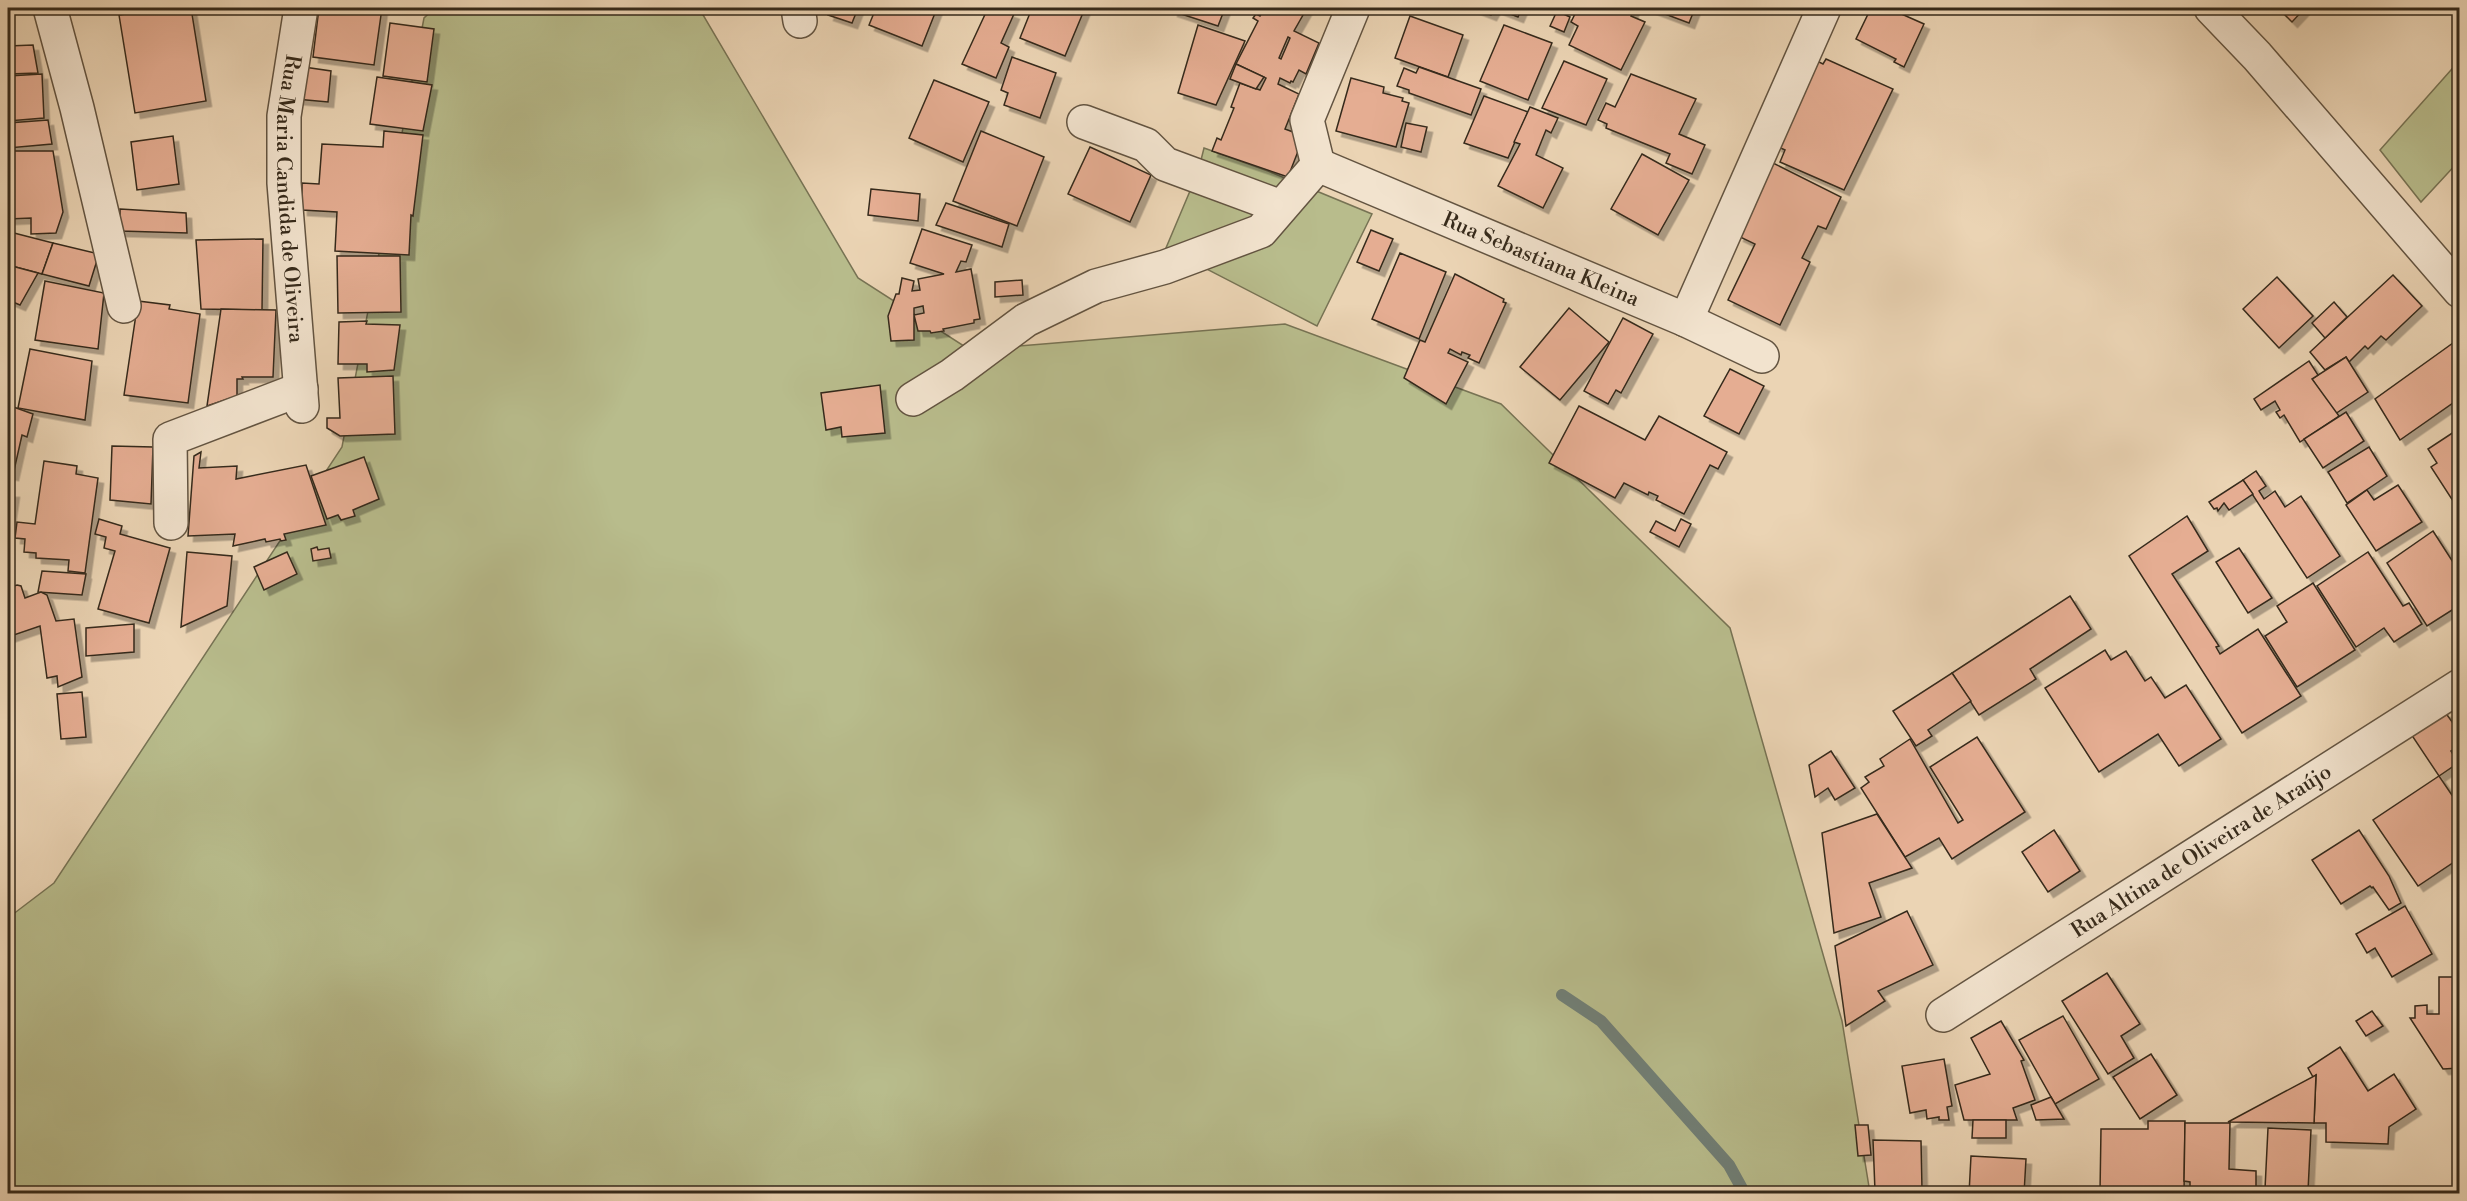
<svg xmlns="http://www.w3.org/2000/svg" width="2467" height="1201" font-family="'Libre Bodoni',serif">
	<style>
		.green { fill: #b8bc8c; stroke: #777354; stroke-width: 1.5 }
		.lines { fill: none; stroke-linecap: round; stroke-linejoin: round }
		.stream { stroke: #717f76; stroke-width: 12 }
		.building { fill: #e5ad92; stroke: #362a1b; stroke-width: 1.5; fill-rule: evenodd; filter: url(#shadow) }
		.minor-casing { stroke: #635441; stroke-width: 36 }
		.minor { stroke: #f2e3ce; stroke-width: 33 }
		.labels { text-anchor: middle; stroke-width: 4.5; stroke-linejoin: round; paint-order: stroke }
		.street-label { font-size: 21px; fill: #362a1b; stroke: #f2e3ce }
	</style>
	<defs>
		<filter id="shadow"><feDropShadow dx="5.5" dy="5.5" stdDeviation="0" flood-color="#0004"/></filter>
	</defs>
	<rect width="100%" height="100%" fill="#ebd4b4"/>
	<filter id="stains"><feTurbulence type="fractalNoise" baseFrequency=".00333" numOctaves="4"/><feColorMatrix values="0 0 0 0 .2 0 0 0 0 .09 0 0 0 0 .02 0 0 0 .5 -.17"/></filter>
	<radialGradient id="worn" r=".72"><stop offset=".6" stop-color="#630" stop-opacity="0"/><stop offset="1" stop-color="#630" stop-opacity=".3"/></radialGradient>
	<g class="green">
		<path d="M435 8H699L858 278 970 350 1285 324 1501 404 1730 628 1842 1021 1870 1193H8V918L54 883 342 447 424 18Z"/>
		<path d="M2459 61V161L2421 202 2380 150Z"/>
		<path d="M1204 148 1268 171 1372 214 1317 326 1166 248 1198 172Z"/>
	</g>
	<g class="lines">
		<path class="stream" d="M1562 995 1601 1021 1729 1165 1745 1194"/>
	</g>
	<g class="building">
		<path d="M165 8H191L206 101 135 113 119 15Z"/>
		<path d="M319 8H382L374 65 313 57Z"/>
		<path d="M831 8H858L852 23 828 15Z"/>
		<path d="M876 8H937L922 46 869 25Z"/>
		<path d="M988 8H998L1014 14 1001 43 1009 47 996 78 962 64Z"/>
		<path d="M1032 8H1085L1065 56 1020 38Z"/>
		<path d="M1173 8H1225L1218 26 1172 11Z"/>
		<path d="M1260 8H1307L1294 31 1319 43 1306 74 1299 70 1293 82 1291 81 1290 83 1280 78 1278 84 1299 94 1285 129 1304 136 1288 177 1212 151 1217 138 1221 140 1234 108 1231 107 1240 83 1260 90 1266 78 1236 64 1258 21 1253 18 1256 14 1260 16 1264 9ZM1288 37 1290 38 1281 59 1279 58Z"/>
		<path d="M1473 8H1495L1491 15Z"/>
		<path d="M1495 8H1522L1518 17Z"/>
		<path d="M1578 8 1586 9 1587 8H1634L1631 16 1645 22 1621 70 1569 45 1578 26 1571 22Z"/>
		<path d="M1649 8H1695L1689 23Z"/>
		<path d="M1871 8H1888L1924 24 1904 67 1894 62 1896 59 1856 39Z"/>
		<path d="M2278 8H2305L2292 22Z"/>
		<path d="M1557 11 1570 17 1564 32 1550 26Z"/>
		<path d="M1410 16 1463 35 1448 77 1395 58Z"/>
		<path d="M390 23 434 29 427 82 383 76Z"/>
		<path d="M1198 25 1245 41 1216 105 1178 93Z"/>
		<path d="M1504 25 1552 43 1528 100 1480 81Z"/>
		<path d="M33 45 38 73 8 74V46Z"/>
		<path d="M1012 57 1056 73 1040 118 1004 105 1008 93 1001 90Z"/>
		<path d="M1826 59 1893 89 1844 190 1780 162 1785 150 1776 146 1817 61 1823 64Z"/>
		<path d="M1564 61 1607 79 1586 125 1542 108Z"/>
		<path d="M1236 64 1264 77 1256 89 1230 79Z"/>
		<path d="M297 66 331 71 328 102 296 99Z"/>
		<path d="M1419 67 1481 89 1471 115 1409 93V90L1397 86 1404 68 1416 73Z"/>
		<path d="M42 74 44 118 8 121V76Z"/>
		<path d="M1631 74 1696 99 1679 134 1705 145 1692 174 1666 163 1670 154 1606 128 1607 124 1598 120 1606 103 1615 107Z"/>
		<path d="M377 77 432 85 423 131 370 124Z"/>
		<path d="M1351 78 1384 87 1383 93 1403 98 1402 101 1409 103 1396 147 1336 131Z"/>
		<path d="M934 80 989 102 963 162 909 138Z"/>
		<path d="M1484 96 1528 112 1508 158 1464 143Z"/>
		<path d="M1530 107 1558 118 1551 133 1546 130 1536 155 1563 168 1543 208 1498 186 1520 144 1514 142Z"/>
		<path d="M48 120 52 144 8 148V123Z"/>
		<path d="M1406 123 1427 127 1421 152 1401 147Z"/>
		<path d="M384 131 423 135 413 216 411 215 409 255 335 251 337 212 302 210V183L319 184 322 144 383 147Z"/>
		<path d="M981 131 1044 157 1017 226 953 201Z"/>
		<path d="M173 136 179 184 137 190 131 142Z"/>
		<path d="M1090 147 1151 175 1130 222 1068 194Z"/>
		<path d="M8 151H53L63 212 56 233 31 234V218L8 219Z"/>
		<path d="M1642 154 1689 180 1658 235 1611 209Z"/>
		<path d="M1773 163 1841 197 1826 229 1818 226 1802 258 1810 262 1780 325 1728 300 1755 244 1738 236Z"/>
		<path d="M871 189 920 194 918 221 868 215Z"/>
		<path d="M946 203 1009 224 1002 247 936 225Z"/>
		<path d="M120 209 186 213 187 233 120 231Z"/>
		<path d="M922 229 972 245 966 262 961 261 956 272 971 269 980 319 974 320V323L943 329 944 331 931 333 930 331H918L914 315 924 313 923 306 914 308V340L891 341 888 316 896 294H899L902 278 914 281 912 291 920 290 918 279 944 274 910 263Z"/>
		<path d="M1371 230 1393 239 1379 271 1357 262Z"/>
		<path d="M14 233 53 243 42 274 8 265V240L11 241Z"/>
		<path d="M263 239 262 310 201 309 196 240Z"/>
		<path d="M53 243 99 254 89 286 42 274Z"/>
		<path d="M1400 253 1446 272 1419 339 1372 319Z"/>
		<path d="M337 256H400L401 312 338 313Z"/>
		<path d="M8 265 38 273 20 305 8 300Z"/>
		<path d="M1455 274 1504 299 1503 302 1506 303 1479 363 1468 358 1470 355 1462 352 1461 355 1450 349 1448 353 1468 362 1446 404 1404 378 1420 340 1425 342Z"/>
		<path d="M2393 275 2422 306 2386 340 2381 336 2368 349 2365 346 2349 362 2346 357 2325 370 2310 352Z"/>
		<path d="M2277 277 2313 316 2279 348 2243 309Z"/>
		<path d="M1022 280 1023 295 995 297V282Z"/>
		<path d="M45 281 104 293 98 349 35 340Z"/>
		<path d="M138 301 170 305 169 309 200 314 188 403 124 395Z"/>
		<path d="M2334 302 2347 317 2325 338 2312 323Z"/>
		<path d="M1569 308 1609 342 1560 400 1520 367Z"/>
		<path d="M221 309 276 310 273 377H242L243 379H237V396L207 406Z"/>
		<path d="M1623 318 1653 334 1621 393 1616 390 1608 404 1584 391Z"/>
		<path d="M367 321 366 324 400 325 394 370 367 372V364H338L339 322Z"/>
		<path d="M2453 343 2460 353V398L2400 440 2375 399Z"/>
		<path d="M30 349 92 361 85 420 18 408Z"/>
		<path d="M2346 357 2368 392 2335 414 2312 379Z"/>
		<path d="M2309 361 2318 375 2312 379 2339 416 2300 442 2284 415 2280 418 2276 412 2280 410 2275 401 2261 410 2254 399Z"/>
		<path d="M1730 369 1764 386 1739 434 1704 416Z"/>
		<path d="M393 376 395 434 340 436 327 428V418H340L338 378Z"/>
		<path d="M880 385 885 433 842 437 841 427 826 430 821 393Z"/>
		<path d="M8 405 33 414 27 437 22 435 13 475 8 474Z"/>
		<path d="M1579 406 1645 440 1659 416 1727 452 1718 469 1710 465 1684 514 1656 500 1658 496 1649 492 1648 495 1624 483 1615 498 1549 463Z"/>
		<path d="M2346 412 2364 441 2323 468 2304 439Z"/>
		<path d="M2460 428V496L2453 501 2431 467 2437 463 2428 449Z"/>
		<path d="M112 446 153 447 151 504 110 500Z"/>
		<path d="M2369 447 2387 476 2347 503 2328 472Z"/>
		<path d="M201 452 199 468 237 466 236 479 306 465 326 525 284 534 286 540 281 541 280 539 266 542 265 539 233 546 235 534 188 536 194 456Z"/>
		<path d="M364 457 379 499 353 510 355 516 341 520 338 515 327 519 311 476Z"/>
		<path d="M44 461 77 466 76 474 98 478 85 573 68 571 69 560 36 558V553L24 552 25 539 15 538 17 522 35 524Z"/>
		<path d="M2256 471 2266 486 2259 491 2264 499 2275 491 2285 507 2301 496 2340 556 2307 578 2243 480Z"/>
		<path d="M2243 480 2253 494 2229 510 2224 503 2218 511 2217 508 2214 509 2209 502Z"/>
		<path d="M2398 485 2422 522 2376 551 2346 505 2367 490 2374 500Z"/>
		<path d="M8 492H14L8 532Z"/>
		<path d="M2187 516 2208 551 2172 574 2219 646 2216 647 2220 654 2258 629 2301 696 2242 733 2129 556Z"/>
		<path d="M99 519 122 526 120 534 170 548 149 623 98 609 115 551 104 548 106 537 95 534Z"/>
		<path d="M1681 519 1691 524 1679 547 1650 532 1656 521 1675 531Z"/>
		<path d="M2433 531 2460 573V605L2427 626 2387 563Z"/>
		<path d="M317 547 318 550 329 548 331 558 313 561 311 549Z"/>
		<path d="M2239 548 2272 598 2248 613 2216 562Z"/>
		<path d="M187 552 232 556 227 606 181 627Z"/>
		<path d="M287 552 297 574 264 590 254 567Z"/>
		<path d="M2368 552 2403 606 2409 603 2422 624 2394 642 2384 628 2356 647 2317 586Z"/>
		<path d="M42 571 86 574 82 595 38 592Z"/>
		<path d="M2313 583 2355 650 2297 687 2265 636 2287 622 2277 606Z"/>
		<path d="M17 585 21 586 25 598 41 592 47 595 56 621 74 619 82 677 58 687 57 676 47 678 40 626 8 637V588Z"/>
		<path d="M2070 596 2091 629 2030 669 2036 679 1979 715 1952 673Z"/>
		<path d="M134 624V652L86 656V628Z"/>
		<path d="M2105 650 2111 660 2126 651 2145 681 2151 677 2165 698 2186 685 2221 739 2179 766 2158 734 2099 772 2045 688Z"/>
		<path d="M1952 673 1971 701 1928 730 1932 736 1916 746 1893 711Z"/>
		<path d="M82 692 86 737 61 739 57 694Z"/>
		<path d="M2445 712 2460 733V746L2451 751 2458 763 2439 776 2411 734Z"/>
		<path d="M1977 737 2025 812 1952 859 1939 838 1905 857 1861 788 1869 782 1865 777 1884 766 1880 759 1910 739 1958 823 1963 820 1930 767Z"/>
		<path d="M1831 751 1855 788 1835 800 1828 788 1815 797 1809 765Z"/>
		<path d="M2439 776 2460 807V858L2418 886 2373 820Z"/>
		<path d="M1877 814 1912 868 1869 883 1881 917 1834 933 1822 833Z"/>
		<path d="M2054 830 2080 871 2048 892 2022 852Z"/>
		<path d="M2359 830 2389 876 2401 903 2389 910 2373 887 2372 888 2370 886 2341 904 2312 860Z"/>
		<path d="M2405 906 2432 954 2392 977 2375 948 2367 953 2356 934Z"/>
		<path d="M1907 911 1933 965 1878 991 1885 1001 1846 1026 1835 946Z"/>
		<path d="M2107 973 2140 1024 2121 1036 2134 1058 2108 1074 2062 1001Z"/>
		<path d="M2439 977H2460V1068L2443 1069 2410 1018H2415V1006L2427 1005V1014H2439Z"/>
		<path d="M2372 1011 2383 1026 2366 1036 2356 1021Z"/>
		<path d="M2063 1016 2099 1079 2055 1104 2019 1040Z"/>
		<path d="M2001 1021 2024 1060 2021 1061 2035 1100 2013 1108 2017 1120H1964L1955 1085 1990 1074 1971 1038Z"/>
		<path d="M2340 1047 2368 1091 2394 1074 2416 1109 2389 1127 2388 1144 2326 1142V1123H2314L2316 1075 2313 1077 2308 1068Z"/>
		<path d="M2151 1054 2177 1095 2140 1119 2113 1077Z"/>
		<path d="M1944 1059 1952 1106 1947 1107 1949 1120H1939V1117L1927 1119 1926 1110 1910 1113 1902 1066Z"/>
		<path d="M2316 1075 2314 1123 2228 1122Z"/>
		<path d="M2051 1097 2064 1119 2036 1120 2031 1105Z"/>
		<path d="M1973 1120H2006V1138H1972Z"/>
		<path d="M2148 1121H2185L2184 1194 2100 1192 2101 1129H2148Z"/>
		<path d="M2185 1123H2230L2229 1169 2256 1171V1194H2190V1182L2184 1181Z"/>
		<path d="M1855 1125H1868L1871 1155 1858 1156Z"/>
		<path d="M2268 1128 2311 1130 2308 1191 2265 1189Z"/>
		<path d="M1873 1140 1921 1141 1922 1189 1875 1191Z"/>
		<path d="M1971 1156 2026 1159 2024 1194H1969Z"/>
	</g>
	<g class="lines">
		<defs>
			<g id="minor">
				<path d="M50 8 77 108 124 306"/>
				<path id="s1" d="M301 8 284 116V183L302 406"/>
				<path d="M798 8 800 21"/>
				<path d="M2211 8 2257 56 2460 291"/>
				<path d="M1084 122 1146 145 1165 164 1281 207"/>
				<path id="s2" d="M1318 165 1686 320 1762 356"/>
				<path d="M1318 165 1307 120 1353 8"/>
				<path d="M1686 320 1824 8"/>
				<path d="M913 399 952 375 1026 320 1096 286 1165 267 1261 231 1318 165"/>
				<path d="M171 523 170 439 301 389"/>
				<path id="s3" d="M1943 1015 2460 686"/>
			</g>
		</defs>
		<use href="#minor" class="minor-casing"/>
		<use href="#minor" class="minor"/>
	</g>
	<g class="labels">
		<g class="street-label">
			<text dy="7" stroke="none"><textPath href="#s1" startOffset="192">Rua Maria Candida de Oliveira</textPath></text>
			<text dy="7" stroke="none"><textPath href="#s2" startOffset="242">Rua Sebastiana Kleina</textPath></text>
			<text dy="7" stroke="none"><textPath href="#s3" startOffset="306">Rua Altina de Oliveira de Araújo</textPath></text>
		</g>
	</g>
	<rect width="2467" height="1201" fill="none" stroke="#ebd4b4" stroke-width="30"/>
	<rect x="9" y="9" width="2449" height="1183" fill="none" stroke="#362a1b" stroke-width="3"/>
	<rect x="15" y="15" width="2437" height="1171" fill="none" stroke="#362a1b" stroke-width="1.5"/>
	<rect width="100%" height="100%" filter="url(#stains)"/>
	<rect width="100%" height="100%" fill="url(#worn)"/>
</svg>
